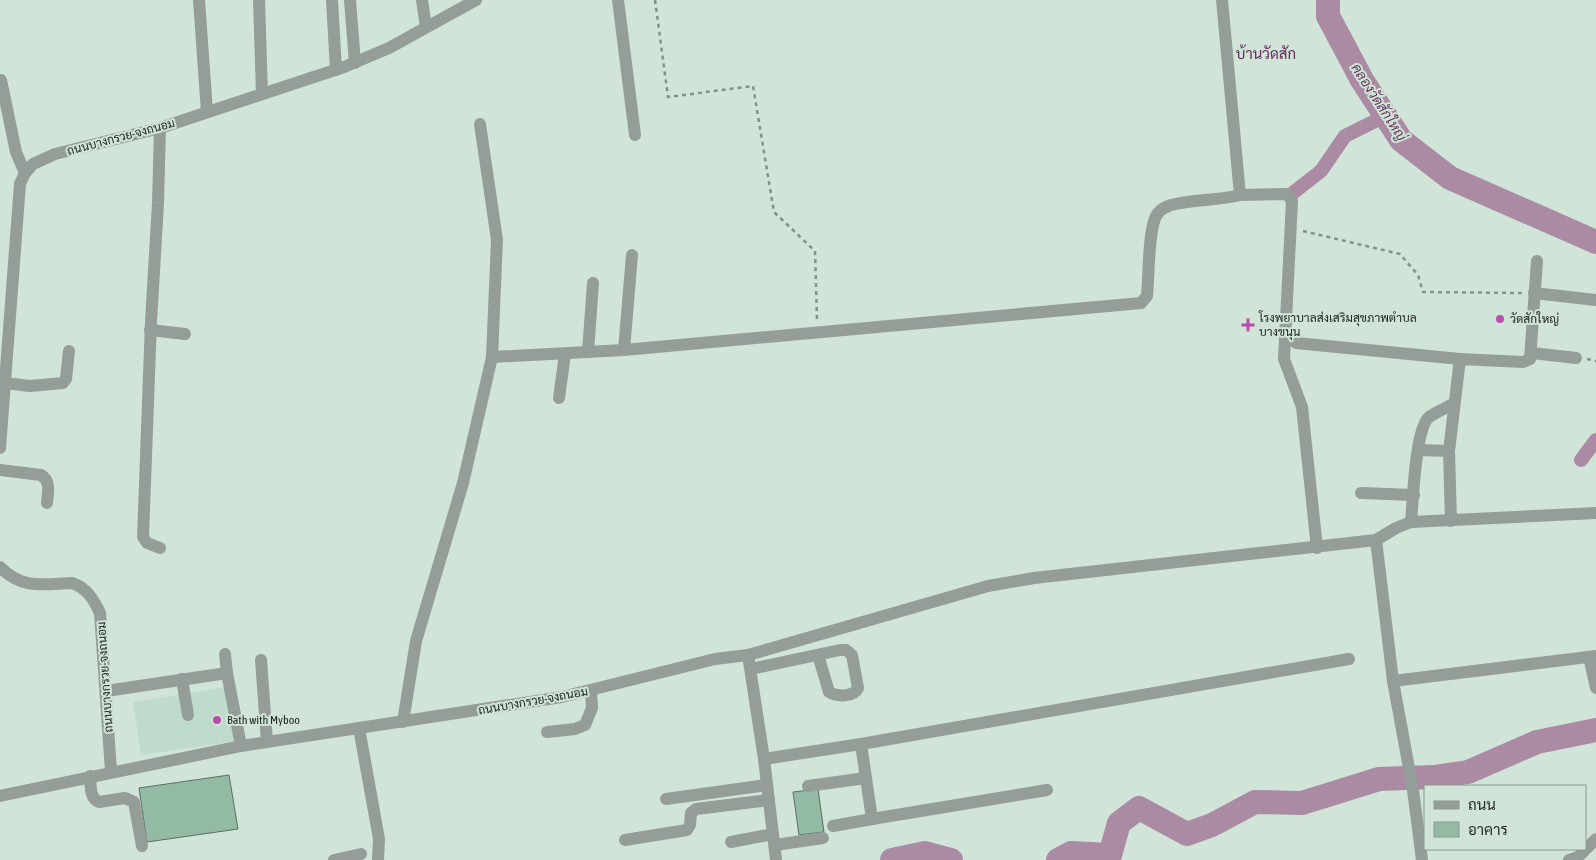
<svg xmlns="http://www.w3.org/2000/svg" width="1596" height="860" font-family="'Asap Condensed',Sarabun,sans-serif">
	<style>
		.built { fill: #bfdbcb }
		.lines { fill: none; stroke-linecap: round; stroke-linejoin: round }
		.canal { stroke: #ab8aa4; stroke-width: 14 }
		.river { stroke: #ab8aa4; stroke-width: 24 }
		.building { fill: #92baa4; stroke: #5c6e64 }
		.path { stroke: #839289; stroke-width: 2.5; stroke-dasharray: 4 4; stroke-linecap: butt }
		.minor { stroke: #959d98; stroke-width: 12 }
		.poi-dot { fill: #ba4cab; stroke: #d0e4d8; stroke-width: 2 }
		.labels { text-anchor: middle; stroke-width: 4; stroke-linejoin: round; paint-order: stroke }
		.street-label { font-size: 12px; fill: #222925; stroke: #d0e4d8 }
		.poi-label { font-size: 12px; fill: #222925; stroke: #d0e4d8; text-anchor: start }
		.water-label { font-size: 14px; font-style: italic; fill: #67395f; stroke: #d0e4d8 }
		.quarter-label { font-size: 15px; fill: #642e5c; stroke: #d0e4d8 }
	</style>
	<rect width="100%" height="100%" fill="#d0e4d8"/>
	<path class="built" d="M226 687 237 741 141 755 133 702Z"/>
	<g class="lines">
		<g class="canal">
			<path d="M1294 192 1321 171 1345 136 1385 116"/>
			<path d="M1581 460 1596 440"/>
		</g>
		<g class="river">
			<path d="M1328 0V16L1362 80 1401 140 1450 178 1596 242"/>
			<path d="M892 860 925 853 951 860"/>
			<path d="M1058 860 1071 853 1110 855 1119 823 1139 808 1187 834 1212 825 1255 802 1302 803 1379 779 1434 777 1468 772 1537 742 1596 730"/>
		</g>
	</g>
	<g class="building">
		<path d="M229 775 238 829 147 842 139 788Z"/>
		<path d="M818 789 824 832 799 835 793 792Z"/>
	</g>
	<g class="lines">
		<g class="path">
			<path d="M655 0 668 97 753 86 774 212 815 251 817 319"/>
			<path d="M1303 231 1400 254 1418 275 1423 292 1522 293"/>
			<path d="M1587 359 1596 361"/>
		</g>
		<g class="minor">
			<path d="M199 0 207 112"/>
			<path d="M259 0 262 94"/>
			<path d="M332 0 336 70"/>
			<path d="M350 0 355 63"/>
			<path d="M422 0 426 27"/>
			<path d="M618 0 635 135"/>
			<path d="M1222 0 1240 195 1287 194 1292 201 1284 359 1302 407 1317 548"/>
			<path d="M1 80 16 152 25 173"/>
			<path d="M160 128 158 203 151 322 143 537 147 543 160 548"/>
			<path d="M1534 293 1596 300"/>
			<path d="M150 330 185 334"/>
			<path d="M1296 343 1460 359"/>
			<path d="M624 350 632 255"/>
			<path d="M588 352 593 283"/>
			<path d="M1532 353 1576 358"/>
			<path d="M492 357 624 350 1141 303 1147 296C1149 276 1148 232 1156 216 1159 210 1165 207 1171 205 1194 199 1217 201 1240 195"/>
			<path d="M5 383 30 386 63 383 66 379 69 351"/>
			<path d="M559 398 565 354"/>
			<path d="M0 448 20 184 25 173 33 164 55 154 160 128 344 67 389 48 476 0"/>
			<path d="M1418 450 1449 451"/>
			<path d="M0 470 41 475C51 481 48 492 47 503"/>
			<path d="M1361 493 1414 495"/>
			<path d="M1451 521 1449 451 1460 359 1523 362 1530 359 1537 261"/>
			<path d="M1411 522C1413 501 1415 429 1429 417 1436 412 1446 408 1453 404"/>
			<path d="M1376 540 1393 681 1413 790 1422 860"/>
			<path d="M0 567C22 590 43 584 72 583 87 588 94 600 100 613L111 771"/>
			<path d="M748 655 988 586 1034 578 1376 540 1396 528 1411 522 1596 513"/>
			<path d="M1589 657 1596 688"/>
			<path d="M261 660 267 742"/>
			<path d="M751 669 840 650H846L852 655 858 688C854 697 837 697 829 692L818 655"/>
			<path d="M227 673 241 746"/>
			<path d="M182 679 188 715"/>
			<path d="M1393 681 1596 656"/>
			<path d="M106 691 227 673 225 654"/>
			<path d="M403 722 416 641 463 483 492 357 497 240 480 124"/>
			<path d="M359 728 379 839 378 860"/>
			<path d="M547 732 575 729 585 725 592 708 591 691"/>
			<path d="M861 744 872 819 1047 790"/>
			<path d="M764 759 861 744 1349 659"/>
			<path d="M90 776C91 785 89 798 99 802L125 798 134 802 142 846"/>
			<path d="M808 786 866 778"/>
			<path d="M0 796 241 746 562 697 715 659 748 655 764 759 776 860"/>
			<path d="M666 799 767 785"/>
			<path d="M833 826 872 819"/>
			<path d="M625 840 687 830 690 825 691 813 696 809 769 800"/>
			<path d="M731 842 773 834"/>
			<path d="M775 845 823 838"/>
			<path d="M334 860 361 854"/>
			<path d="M1569 860 1578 857 1596 839"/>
		</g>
	</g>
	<g class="poi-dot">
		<circle cx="1500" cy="319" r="5"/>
		<path d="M1245.5 317.5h5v5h5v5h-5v5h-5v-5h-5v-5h5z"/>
		<circle cx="217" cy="720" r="5"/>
	</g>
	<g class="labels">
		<g class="street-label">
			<text transform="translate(121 137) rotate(-15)" y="4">ถนนบางกรวย-จงถนอม</text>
			<text transform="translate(105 677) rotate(-94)" y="4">ถนนบางกรวย-จงถนอม</text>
			<text transform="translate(533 701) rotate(-10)" y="4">ถนนบางกรวย-จงถนอม</text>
		</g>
		<g class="poi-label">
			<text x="1259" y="322">โรงพยาบาลส่งเสริมสุขภาพตำบล<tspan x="1259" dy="14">บางขนุน</tspan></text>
			<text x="1510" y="323">วัดสักใหญ่</text>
			<text x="227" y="724">Bath with Myboo</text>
		</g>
		<g class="water-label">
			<text transform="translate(1379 102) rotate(57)" y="5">คลองวัดสักใหญ่</text>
		</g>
		<g class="quarter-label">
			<text x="1266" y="59">บ้านวัดสัก</text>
		</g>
	</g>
	<rect x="1424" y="785" width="162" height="65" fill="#d0e4d8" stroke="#8a9990"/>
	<rect x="1434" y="801" width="25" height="8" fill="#959d98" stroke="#8a9990"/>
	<text x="1468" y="810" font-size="15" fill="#222925">ถนน</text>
	<rect x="1434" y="822" width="25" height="15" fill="#92baa4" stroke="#8a9990"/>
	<text x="1468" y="835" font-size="15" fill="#222925">อาคาร</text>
</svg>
